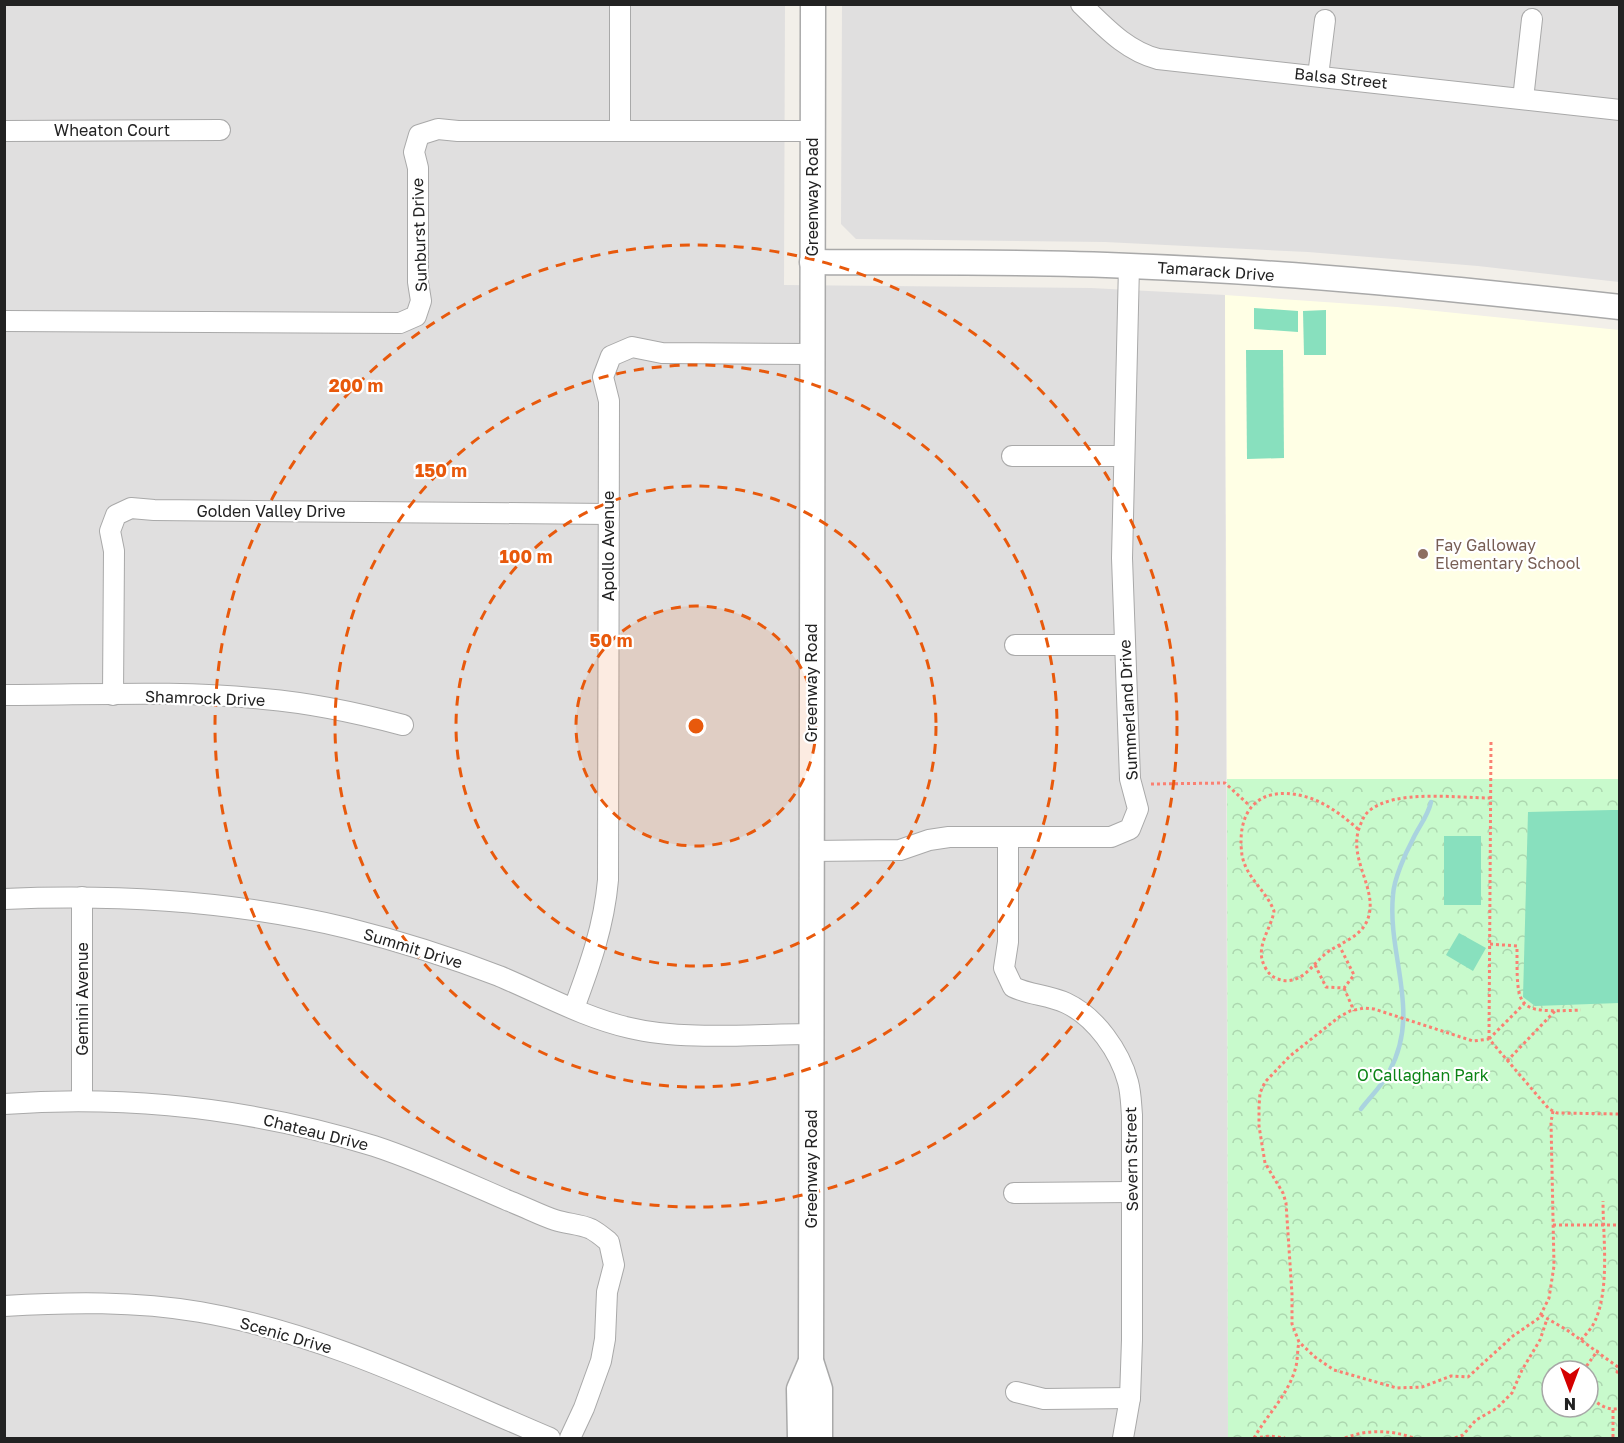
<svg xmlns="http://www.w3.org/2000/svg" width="1624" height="1443" font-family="'Golos Text',sans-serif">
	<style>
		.residential { fill: #e0dfdf }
		.education { fill: #ffffe5 }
		.park { fill: url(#park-crowns); fill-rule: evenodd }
		.pitch { fill: #88e0be }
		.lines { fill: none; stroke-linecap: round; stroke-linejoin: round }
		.stream { stroke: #aad3df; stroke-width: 4.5 }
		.minor-casing { stroke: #a9a9a9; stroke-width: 22 }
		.tertiary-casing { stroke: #a9a9a9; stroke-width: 27 }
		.path { stroke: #fa8072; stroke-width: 3; stroke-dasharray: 3 3; stroke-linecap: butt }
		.minor { stroke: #fff; stroke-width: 20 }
		.tertiary { stroke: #fff; stroke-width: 24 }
		.ring { fill: none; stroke: #e8590c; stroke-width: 3; stroke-dasharray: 10 8 }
		.education-dot { fill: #8d6e63; stroke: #fff; stroke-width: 2 }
		.labels { text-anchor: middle; stroke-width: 4.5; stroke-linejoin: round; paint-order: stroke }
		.street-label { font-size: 16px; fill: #222; stroke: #fff }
		.education-label { font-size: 16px; fill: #785e54; stroke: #fff; text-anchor: start }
		.park-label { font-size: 16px; fill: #0c8416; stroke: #fff }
		.centre { fill: #e8590c; stroke: #fff; stroke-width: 3 }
		.ring-label { font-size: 18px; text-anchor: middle; font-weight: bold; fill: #e8590c; stroke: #fff; stroke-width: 4.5; stroke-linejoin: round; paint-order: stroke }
	</style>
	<defs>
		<pattern id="park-crowns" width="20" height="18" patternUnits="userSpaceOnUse" patternTransform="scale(1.5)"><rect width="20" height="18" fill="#c8facc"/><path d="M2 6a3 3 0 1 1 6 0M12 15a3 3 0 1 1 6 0" fill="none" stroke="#acd6af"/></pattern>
	</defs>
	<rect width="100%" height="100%" fill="#f2efe9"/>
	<g class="residential">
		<path d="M5 5H785L784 285 1091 288 1225 295 1228 1438H5Z"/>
		<path d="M842 5H1619V282L1478 266 1308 252 1105 242 856 239 841 224Z"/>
	</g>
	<path class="education" d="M1225 295 1397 307 1619 330V779H1227Z"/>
	<path class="park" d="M1227 779H1619V1438H1228ZM1552 1371H1588V1407H1552Z"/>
	<g class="pitch">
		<path d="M1254 308 1298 311V332L1254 329Z"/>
		<path d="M1326 310V355H1304L1303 311Z"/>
		<path d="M1246 350H1283L1284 458 1247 459Z"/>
		<path d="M1612 810H1620L1619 1003 1535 1006 1523 997 1528 812Z"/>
		<rect x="1444" y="836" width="37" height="69"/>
		<path d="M1459 933 1486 948 1473 971 1446 955Z"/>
	</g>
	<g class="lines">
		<path class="stream" d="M1361 1109C1370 1097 1382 1086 1389 1072 1422 1012 1387 957 1393 895 1394 879 1405 854 1413 839 1419 826 1428 816 1431 802"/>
		<defs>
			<g id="minor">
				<path d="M620 4V131"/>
				<path d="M1081 4C1104 26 1126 51 1158 59L1620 110"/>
				<path d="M1318 76 1325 20"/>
				<path d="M1523 99 1532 19"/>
				<path d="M4 131 220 130"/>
				<path d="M4 321 400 323 416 316 421 301 418 282V168L414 152 419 135 438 129 458 131H812"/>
				<path d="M1012 456H1124"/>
				<path d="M1015 645H1125"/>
				<path d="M4 695C91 695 178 690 264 699 311 703 358 713 403 725"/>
				<path d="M113 695 114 551 110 531 116 515 131 508 154 510 609 514"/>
				<path d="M1008 837V942L1004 968 1013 987C1030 995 1048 995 1066 1003 1096 1017 1120 1052 1128 1082 1131 1093 1131 1104 1132 1115V1340L1130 1398 1123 1438"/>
				<path d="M811 851 900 850 929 840 949 837H1111L1130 829 1138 809 1130 779 1122 558 1129 266"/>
				<path d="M4 899C120 894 235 901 347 928 399 941 450 957 499 976 542 994 585 1018 630 1028 683 1041 756 1034 811 1034"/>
				<path d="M574 1008C590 965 604 926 608 880L609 401 603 377 611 356 632 347 662 353 812 354"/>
				<path d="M82 1101V897"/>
				<path d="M4 1104C129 1095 254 1109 374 1146 420 1161 465 1182 509 1201 525 1207 540 1215 555 1220 567 1224 580 1224 591 1229 597 1232 604 1238 609 1242L614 1265 607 1292 605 1339 601 1361 584 1408 570 1438"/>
				<path d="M1014 1193 1132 1192"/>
				<path d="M4 1306C70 1302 135 1301 200 1312 323 1333 436 1390 550 1438"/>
				<path d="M1016 1392 1044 1399 1130 1398"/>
			</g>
			<g id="tertiary">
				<path d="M813 4 811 1361 820 1389V1438"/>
				<path d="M812 262C918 263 1024 261 1130 266 1294 272 1457 289 1620 307"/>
				<path d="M800 1438 799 1389 811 1361"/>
			</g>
		</defs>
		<use href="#minor" class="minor-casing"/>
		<use href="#tertiary" class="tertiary-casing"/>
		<g class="path">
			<path d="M1151 784 1225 783 1250 806"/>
			<path d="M1358 829C1343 816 1324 801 1303 796 1258 785 1236 811 1242 855 1246 878 1266 890 1274 911 1271 930 1254 947 1265 967 1268 973 1272 977 1278 979 1285 982 1293 981 1300 977 1309 972 1315 963 1323 956 1337 943 1357 940 1366 923 1382 892 1346 860 1360 826 1362 820 1365 814 1369 811 1395 789 1457 798 1490 798"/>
			<path d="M1490 944 1517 946C1517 1010 1515 1013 1581 1010"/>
			<path d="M1315 965 1326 987 1344 988 1354 975 1339 945"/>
			<path d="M1344 988 1354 1011"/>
			<path d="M1489 1039 1491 740"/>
			<path d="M1489 1039 1524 1004"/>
			<path d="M1507 1061 1555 1011"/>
			<path d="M1553 1111 1551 1122 1554 1266 1549 1298 1539 1318 1513 1336 1468 1377 1451 1376 1422 1387 1397 1388 1334 1370 1315 1357 1299 1342 1292 1324V1294L1286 1203 1283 1193 1265 1163 1259 1126V1107L1260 1093 1265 1082 1290 1056 1339 1017 1350 1011 1364 1008 1374 1009 1473 1041 1489 1039 1549 1109 1557 1113 1620 1114"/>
			<path d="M1553 1225H1620"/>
			<path d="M1541 1315 1567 1330 1618 1367"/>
			<path d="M1581 1340C1586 1334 1592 1328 1595 1321 1610 1288 1603 1237 1603 1201"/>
			<path d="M1620 1365 1617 1372 1620 1373"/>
			<path d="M1583 1371 1598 1350"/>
			<path d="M1588 1395C1597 1403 1607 1412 1620 1408"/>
			<path d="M1613 1410V1438"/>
			<path d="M1254 1438C1267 1415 1287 1396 1295 1370 1298 1361 1297 1351 1299 1342"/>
			<path d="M1254 1438 1270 1436 1285 1438"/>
			<path d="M1345 1438C1368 1429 1391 1430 1414 1438"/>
			<path d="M1455 1438 1463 1435 1476 1420 1497 1408 1512 1393 1522 1370 1540 1340 1547 1319"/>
		</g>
		<use href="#minor" class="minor"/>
		<use href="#tertiary" class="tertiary"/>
	</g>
	<circle cx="696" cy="726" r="120" fill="#e8590c" fill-opacity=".12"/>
	<g class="ring">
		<circle cx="696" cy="726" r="120"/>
		<circle cx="696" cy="726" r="240"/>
		<circle cx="696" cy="726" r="361"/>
		<circle cx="696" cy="726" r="481"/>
	</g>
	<circle class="education-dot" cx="1423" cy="554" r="6"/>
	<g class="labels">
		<g class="street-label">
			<text transform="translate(1341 78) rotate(6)" y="6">Balsa Street</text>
			<text x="112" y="136">Wheaton Court</text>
			<text transform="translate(812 197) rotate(-90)" y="6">Greenway Road</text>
			<text transform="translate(419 235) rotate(-92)" y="6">Sunburst Drive</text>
			<text transform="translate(1216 271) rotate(4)" y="6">Tamarack Drive</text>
			<text x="271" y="517">Golden Valley Drive</text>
			<text transform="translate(608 546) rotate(-90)" y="6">Apollo Avenue</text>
			<text transform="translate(811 683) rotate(-90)" y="6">Greenway Road</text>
			<text transform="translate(205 698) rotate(2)" y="6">Shamrock Drive</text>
			<text transform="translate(1128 710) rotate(-93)" y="6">Summerland Drive</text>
			<text transform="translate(413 948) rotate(17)" y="6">Summit Drive</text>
			<text transform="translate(82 999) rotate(-90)" y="6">Gemini Avenue</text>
			<text transform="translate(316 1132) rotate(14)" y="6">Chateau Drive</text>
			<text transform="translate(1131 1159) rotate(-91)" y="6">Severn Street</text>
			<text transform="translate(811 1169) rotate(-90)" y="6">Greenway Road</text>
			<text transform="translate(286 1335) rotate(16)" y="6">Scenic Drive</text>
		</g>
		<g class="education-label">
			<text x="1435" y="551">Fay Galloway<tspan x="1435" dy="18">Elementary School</tspan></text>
		</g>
		<g class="park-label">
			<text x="1423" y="1081">O'Callaghan Park</text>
		</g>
	</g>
	<circle cx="696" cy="726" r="9" class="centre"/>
	<g class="ring-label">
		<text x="356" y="392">200 m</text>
		<text x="441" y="477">150 m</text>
		<text x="526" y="563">100 m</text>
		<text x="611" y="647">50 m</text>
	</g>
	<rect width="1624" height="1443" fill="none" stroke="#222222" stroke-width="12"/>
	<g transform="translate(1570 1389) rotate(180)"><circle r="28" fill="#ffffff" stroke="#a7a7a7" stroke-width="1.5"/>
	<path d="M0-4.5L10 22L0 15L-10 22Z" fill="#d40000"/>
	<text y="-9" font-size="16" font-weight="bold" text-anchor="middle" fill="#222222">N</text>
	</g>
</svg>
